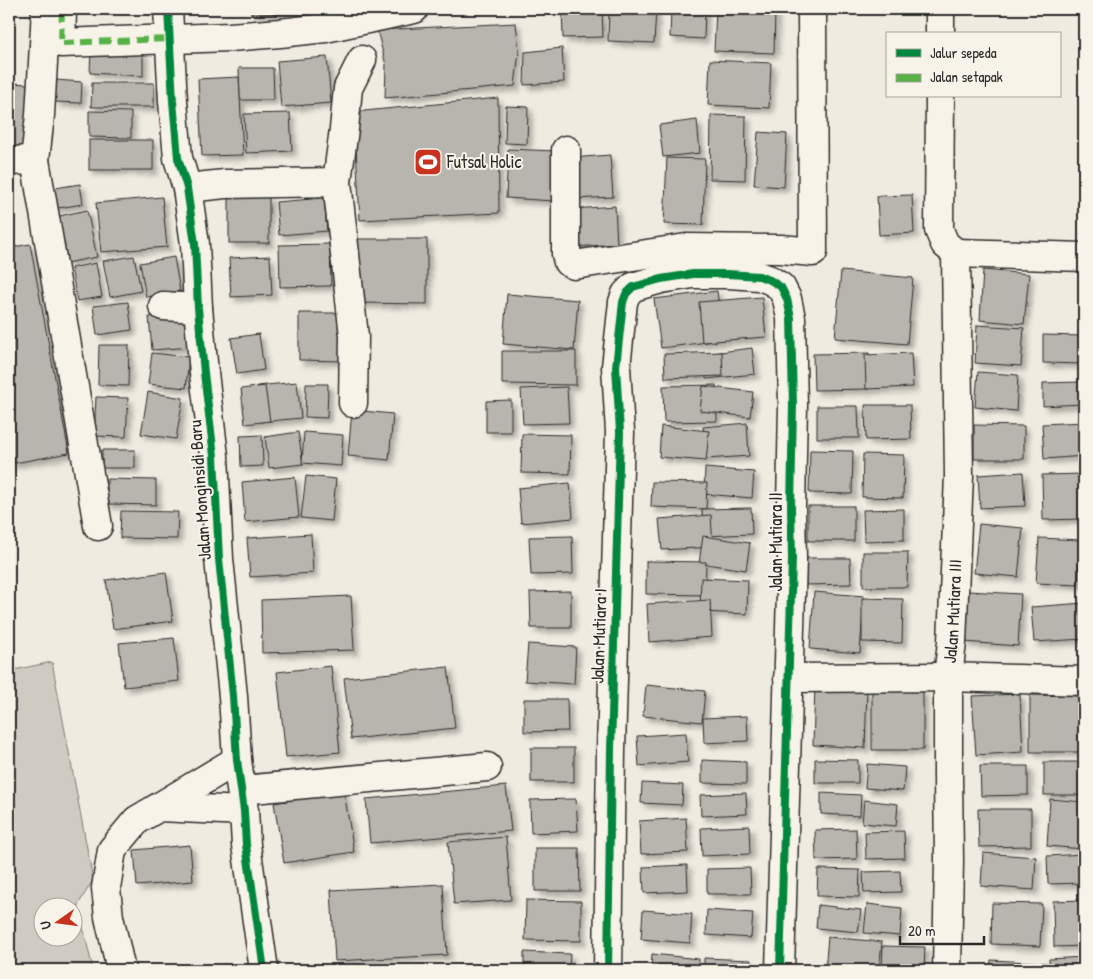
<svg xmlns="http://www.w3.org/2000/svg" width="1093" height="979" font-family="'Patrick Hand',sans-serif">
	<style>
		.green { fill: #cfcbc2; stroke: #7d7b76; fill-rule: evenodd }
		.building { fill: #b8b5ae; stroke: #2b2b2b; filter: url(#shadow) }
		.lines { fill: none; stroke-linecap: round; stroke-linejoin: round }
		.minor-casing { stroke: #2b2b2b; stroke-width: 31 }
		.minor { stroke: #f7f3e8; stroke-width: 28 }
		.quiet { stroke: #56b246; stroke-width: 6; stroke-dasharray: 12 6; stroke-linecap: butt }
		.cycleway-casing { stroke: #f7f3e8; stroke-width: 11 }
		.cycleway { stroke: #00873e; stroke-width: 8 }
		.labels { text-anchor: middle; stroke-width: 4; stroke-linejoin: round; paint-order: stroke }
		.poi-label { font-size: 18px; fill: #2b2b2b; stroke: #f7f3e8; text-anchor: start }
		.street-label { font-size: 18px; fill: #2b2b2b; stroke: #f7f3e8 }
	</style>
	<defs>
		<filter id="shadow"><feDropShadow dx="4.5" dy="4.5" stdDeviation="2.5" flood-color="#0004"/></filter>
	</defs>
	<rect width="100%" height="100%" fill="#efebe0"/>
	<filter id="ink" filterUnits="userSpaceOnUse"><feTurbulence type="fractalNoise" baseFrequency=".02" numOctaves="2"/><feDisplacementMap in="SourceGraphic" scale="10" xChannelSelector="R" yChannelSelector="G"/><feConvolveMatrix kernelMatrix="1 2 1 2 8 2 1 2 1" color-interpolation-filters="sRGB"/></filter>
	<g filter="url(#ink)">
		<path class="green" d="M52 662 93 880 78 905 93 970H9V671ZM42 906H72V936H42Z"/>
		<g class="building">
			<path d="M251 9H296V13L251 14Z"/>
			<path d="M562 9H602L603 37 563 38Z"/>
			<path d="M609 9H656L654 43 608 41Z"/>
			<path d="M671 9H705L704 39 670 37Z"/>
			<path d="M716 9H775L774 53 714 51Z"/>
			<path d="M516 23 519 51 515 86 385 98 386 65 377 30Z"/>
			<path d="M562 48 564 82 524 85 525 52Z"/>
			<path d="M91 50 143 52V76L90 73Z"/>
			<path d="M327 57 331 103 281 107 277 61Z"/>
			<path d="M710 60 771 63 769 108 708 105Z"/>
			<path d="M239 68H273L274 100H240Z"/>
			<path d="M239 77 243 155 202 156 198 79Z"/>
			<path d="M56 80 82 82 81 103 55 102Z"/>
			<path d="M9 83 29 84 26 148 9 147Z"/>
			<path d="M92 83H154V107H91Z"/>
			<path d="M498 98 499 213 360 220 354 112Z"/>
			<path d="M506 106 528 107 527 144 505 143Z"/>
			<path d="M89 111 131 112V138L89 137Z"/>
			<path d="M290 113 292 151 246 153 244 114Z"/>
			<path d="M711 115 746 116 745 180 710 179Z"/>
			<path d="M697 120 700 153 663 157 659 125Z"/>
			<path d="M758 132 787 134 784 187 754 185Z"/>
			<rect x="89" y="140" width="64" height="30"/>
			<path d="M508 149 556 151 554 201 506 198Z"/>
			<path d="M610 155 613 197 573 199 571 158Z"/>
			<path d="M667 158 705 159 703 225 664 224Z"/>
			<path d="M80 184 83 204 52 209 49 189Z"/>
			<path d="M912 195 914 233 879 235 877 196Z"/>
			<rect x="229" y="196" width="40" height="47"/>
			<path d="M162 197 167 247 101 252 96 203Z"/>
			<path d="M324 198 327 231 279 235 276 202Z"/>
			<path d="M615 206 617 244 575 247 573 209Z"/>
			<path d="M87 210 97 257 66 263 55 217Z"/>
			<path d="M357 239H427V304L358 303Z"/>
			<path d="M30 244 69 453 9 464V248Z"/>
			<path d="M330 244 331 286 280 287 279 245Z"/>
			<path d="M134 256 141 291 110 297 103 261Z"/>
			<path d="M270 256 272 295 231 297 229 258Z"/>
			<path d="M174 257 180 291 146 297 140 263Z"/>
			<path d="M96 263 102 297 77 301 71 268Z"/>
			<path d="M983 270 1029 274 1024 324 980 320Z"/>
			<path d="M841 271 913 278 907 344 835 338Z"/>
			<path d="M717 291 723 340 661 348 654 299Z"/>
			<path d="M507 294 578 300 574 350 503 344Z"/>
			<path d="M762 297 766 337 702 342 699 302Z"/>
			<path d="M128 302 132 330 97 335 93 306Z"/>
			<path d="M299 313H342V361L299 360Z"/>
			<path d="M189 314 192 347 152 350 149 317Z"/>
			<path d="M977 325 1024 328 1021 366 975 363Z"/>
			<path d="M259 334 264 370 237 374 231 338Z"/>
			<path d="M1043 335 1084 336V364L1043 363Z"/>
			<path d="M99 345H129L128 386 98 385Z"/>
			<path d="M752 348 755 374 706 379 704 354Z"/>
			<path d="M502 351H576V385L502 384Z"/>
			<path d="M722 352 723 376 665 378 664 354Z"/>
			<path d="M152 353 189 357 186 388 148 384Z"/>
			<path d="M869 353 870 389 814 390 813 354Z"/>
			<path d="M911 353 913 387 866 389 865 355Z"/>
			<path d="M978 372 1018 375 1016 411 975 407Z"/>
			<path d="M297 382 301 418 260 422 257 386Z"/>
			<path d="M1081 382 1082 404 1043 406V383Z"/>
			<path d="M306 384H328L327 418 305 417Z"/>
			<path d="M716 385 717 421 664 422 663 386Z"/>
			<path d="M265 386 270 421 245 424 241 389Z"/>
			<path d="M703 386 753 392 750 417 700 411Z"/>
			<path d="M567 387 569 423 523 424 521 389Z"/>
			<path d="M148 392 183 398 176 439 141 434Z"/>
			<path d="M96 397 128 398 126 437 94 436Z"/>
			<path d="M511 400V432H486V401Z"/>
			<path d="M865 405H910L911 439 866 440Z"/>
			<path d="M817 406H858L859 438H817Z"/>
			<path d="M352 410 393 414 389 460 348 456Z"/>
			<path d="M1084 422V456L1044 459 1042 424Z"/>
			<path d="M747 423 749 456 706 459 703 427Z"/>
			<path d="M974 425 1024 426V459H974Z"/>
			<path d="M661 426 709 431 706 461 659 457Z"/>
			<path d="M298 432 303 464 269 468 265 437Z"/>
			<path d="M304 432 343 435 341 466 302 463Z"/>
			<path d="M522 434 571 435 570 474 521 473Z"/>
			<path d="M262 435 263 466 241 467 240 436Z"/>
			<rect x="102" y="450" width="33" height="18"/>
			<path d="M810 450 853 451 852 494 809 493Z"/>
			<path d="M863 454 904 455 903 498 862 497Z"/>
			<path d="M705 468 754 472 752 498 704 494Z"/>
			<path d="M1023 472 1025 506 980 508 978 475Z"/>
			<path d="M1084 474V519L1043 520 1042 475Z"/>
			<path d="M306 476 336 479 332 521 301 518Z"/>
			<path d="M295 477 299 517 245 522 242 482Z"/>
			<path d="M107 479 156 480V505L107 504Z"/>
			<path d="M652 482 707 483 706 509 651 507Z"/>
			<path d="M570 483 573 518 521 523 518 488Z"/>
			<rect x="808" y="506" width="46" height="35"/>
			<path d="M751 508 752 534 703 536 702 509Z"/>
			<path d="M904 509V540L864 541 863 510Z"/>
			<path d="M121 511 178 512 177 539 120 538Z"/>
			<path d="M711 515 713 547 662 550 659 519Z"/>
			<path d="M979 524 1023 528 1018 577 974 573Z"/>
			<path d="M311 534 313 573 250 577 247 538Z"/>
			<path d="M572 536 573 574 531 575 529 537Z"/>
			<path d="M703 536 750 543 746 570 699 563Z"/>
			<path d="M1039 538 1081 540 1078 585 1036 583Z"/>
			<path d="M863 552H908L907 587H863Z"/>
			<path d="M805 558H850L851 584 806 585Z"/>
			<path d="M646 561 706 562 705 595 646 594Z"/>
			<path d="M166 572 173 621 113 629 106 580Z"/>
			<path d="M701 578 748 580 747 614 700 612Z"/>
			<path d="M571 591V628H531L530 592Z"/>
			<path d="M968 591 1021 594 1018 646 964 642Z"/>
			<path d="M814 592 864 596 860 653 810 649Z"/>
			<path d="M351 596 354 650 262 653 261 600Z"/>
			<path d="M862 598 903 599 902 643 862 642Z"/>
			<path d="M710 600 712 637 649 642 647 604Z"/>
			<path d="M1084 603V639L1034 642 1031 607Z"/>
			<path d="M174 638 179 681 124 687 119 643Z"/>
			<path d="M528 644 576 647 574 684 525 681Z"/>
			<path d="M331 666 340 752 286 757 277 672Z"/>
			<path d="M448 667 455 728 351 739 344 678Z"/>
			<path d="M646 685 705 691 702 722 643 716Z"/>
			<path d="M815 687 867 689 865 748 813 745Z"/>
			<path d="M872 690 923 691V750H872Z"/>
			<path d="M1020 694 1023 752 976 755 972 696Z"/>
			<path d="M1030 695 1084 696V752H1030Z"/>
			<path d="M524 699H567L568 731 524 732Z"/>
			<path d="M747 716 748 741 704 743 703 718Z"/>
			<path d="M686 733 688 762 639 766 637 736Z"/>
			<rect x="531" y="748" width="43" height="34"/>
			<path d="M815 759 858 760V783H815Z"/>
			<path d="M702 760 746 762V784L702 783Z"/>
			<rect x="1044" y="762" width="40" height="33"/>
			<path d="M867 764 905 767 903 791 865 788Z"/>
			<path d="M980 766H1028V795L981 796Z"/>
			<path d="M642 783 683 785 682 805 641 803Z"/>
			<path d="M506 786 511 831 370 843 366 799Z"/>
			<path d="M344 792 354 852 284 863 274 803Z"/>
			<path d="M746 793 747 814 701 816 700 795Z"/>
			<path d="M821 793 861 795 860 816 821 814Z"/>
			<path d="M576 799 578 831 531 833 530 800Z"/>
			<path d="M1050 799 1084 802V849L1047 846Z"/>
			<path d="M864 800 898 804 896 826 862 823Z"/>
			<path d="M978 809H1031V846L979 847Z"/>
			<path d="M686 818 688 852 641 854 639 821Z"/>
			<path d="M749 826 750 854 702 856 701 828Z"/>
			<path d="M856 829 857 859 816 860 815 830Z"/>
			<path d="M904 831 905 858 866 859 865 832Z"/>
			<path d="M506 837 511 900 454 904 448 842Z"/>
			<path d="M190 845 193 881 137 886 134 850Z"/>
			<path d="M535 848H579L580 891H535Z"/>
			<path d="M983 853 1036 857 1034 890 981 886Z"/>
			<path d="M1084 854V883L1048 884 1047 856Z"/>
			<path d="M687 865 688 891 644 893 643 867Z"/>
			<path d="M750 868 751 894H707V869Z"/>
			<path d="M818 869 860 870 859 897 817 896Z"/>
			<path d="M900 871 901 892 864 893 863 872Z"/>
			<path d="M443 884 447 955 335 961 331 890Z"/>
			<path d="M526 900 581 901V941L525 940Z"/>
			<path d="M1084 900V946L1054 947 1053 901Z"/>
			<path d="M992 903 1042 904 1040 946 991 944Z"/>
			<path d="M867 904 902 908 900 936 864 933Z"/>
			<path d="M818 905 861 910 858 932 816 928Z"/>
			<path d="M643 910 692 914 690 943 641 939Z"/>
			<path d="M707 910 753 913 751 938 706 935Z"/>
			<path d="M828 937 882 942 879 970H825Z"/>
			<path d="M883 946 925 947 924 970H882Z"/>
			<path d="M524 952 570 954 569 970H524Z"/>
			<path d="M652 954 699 959 698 970H651Z"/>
			<path d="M1084 957V970H1050L1049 959Z"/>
			<path d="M704 958 751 960 750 970H704Z"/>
			<path d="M991 960 1048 963 1047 970H990Z"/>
			<path d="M458 965 511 966V970H458Z"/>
			<rect x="309" y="966" width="30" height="4"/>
			<path d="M448 969V970H346Z"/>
		</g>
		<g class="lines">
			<defs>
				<g id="minor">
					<path d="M46 9 40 115 35 160 98 526"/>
					<path d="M168 9 173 101 178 158 187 188 195 244 198 308 204 373 214 456 219 559 233 696 237 760 244 811 246 845 264 970"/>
					<path d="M62 11 61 43 230 37 280 33 325 28 414 9"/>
					<path d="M940 34V9"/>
					<path d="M940 96 939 230 945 244 956 253"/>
					<path d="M566 150V254L568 262 574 265 686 248 781 249 813 252C812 171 813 90 812 9"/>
					<path d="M9 161 35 160"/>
					<path d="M187 188 225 184 337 182"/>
					<path d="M956 253 1084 257"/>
					<path d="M163 306 198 308"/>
					<path d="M353 403 354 336 337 182 344 129 348 88 362 60"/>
					<path d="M788 678 948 677 1084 681"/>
					<path d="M242 790 487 767"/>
					<path d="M159 807 237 760"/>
					<path d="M121 970 109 917 106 888 112 850 137 820 159 807 244 811"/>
					<path d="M608 970 611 750 620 432 616 367 623 302 626 294 633 287 661 279 693 274H728L759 276 770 280 781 287 787 299 791 318 793 405 791 507 792 559 780 970"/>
					<path id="s1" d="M947 970 949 861 948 776V677L952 642 959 476 956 253"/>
				</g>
			</defs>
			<use href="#minor" class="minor-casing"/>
			<use href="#minor" class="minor"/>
			<path class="quiet" d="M62 9 61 43 169 39"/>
			<defs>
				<g id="cycleway">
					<path d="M168 9 173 101 178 158 187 188 195 244 198 308 204 373 214 456 219 559 233 696 237 760 244 811 246 845 264 970"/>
					<path d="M608 970 611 750 620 432 616 367 623 302 626 294 633 287 661 279 693 274H728L759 276 770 280 781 287 787 299 791 318 793 405 791 507 792 559 780 970"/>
				</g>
			</defs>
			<use href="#cycleway" class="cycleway-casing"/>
			<use href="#cycleway" class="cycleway"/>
		</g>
	</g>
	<defs>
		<symbol id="stadium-square" viewBox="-11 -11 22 22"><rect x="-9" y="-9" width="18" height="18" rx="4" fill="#c8321e" stroke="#f7f3e8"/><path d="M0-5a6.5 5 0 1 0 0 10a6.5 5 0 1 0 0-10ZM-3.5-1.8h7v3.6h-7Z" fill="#fff"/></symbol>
	</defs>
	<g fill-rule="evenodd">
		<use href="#stadium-square" x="412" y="146" width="32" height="32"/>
	</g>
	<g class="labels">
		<g class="poi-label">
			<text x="447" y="168">Futsal Holic</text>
		</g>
		<g class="street-label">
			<text transform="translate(200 490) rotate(-94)" y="6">Jalan Monginsidi Baru</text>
			<text transform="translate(776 542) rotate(-90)" y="6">Jalan Mutiara II</text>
			<text dy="6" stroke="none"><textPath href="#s1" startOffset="359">Jalan Mutiara III</textPath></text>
			<text transform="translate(599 636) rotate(-88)" y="6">Jalan Mutiara I</text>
		</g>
	</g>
	<rect width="1093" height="979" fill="none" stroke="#f7f3e8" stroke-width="30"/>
	<rect x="15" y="15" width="1063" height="949" fill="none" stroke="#2b2b2b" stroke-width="2" filter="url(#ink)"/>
	<rect x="886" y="32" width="175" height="65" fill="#f7f3e8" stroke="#a5a39c"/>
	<rect x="896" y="49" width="25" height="8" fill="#00873e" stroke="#a5a39c"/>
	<text x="930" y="58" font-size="15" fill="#2b2b2b">Jalur sepeda</text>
	<rect x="896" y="74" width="25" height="8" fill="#56b246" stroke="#a5a39c"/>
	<text x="930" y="82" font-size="15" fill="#2b2b2b">Jalan setapak</text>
	<g transform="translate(58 922) rotate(256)"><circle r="24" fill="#f7f3e8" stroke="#a5a39c"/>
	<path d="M0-4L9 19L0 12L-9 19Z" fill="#c8321e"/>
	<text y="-8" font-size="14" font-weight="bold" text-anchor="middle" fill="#2b2b2b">U</text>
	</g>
	<path d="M900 936v8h84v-8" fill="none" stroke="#2b2b2b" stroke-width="2.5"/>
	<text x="908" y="936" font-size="15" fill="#2b2b2b" stroke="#f7f3e8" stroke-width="4" paint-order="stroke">20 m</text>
</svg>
